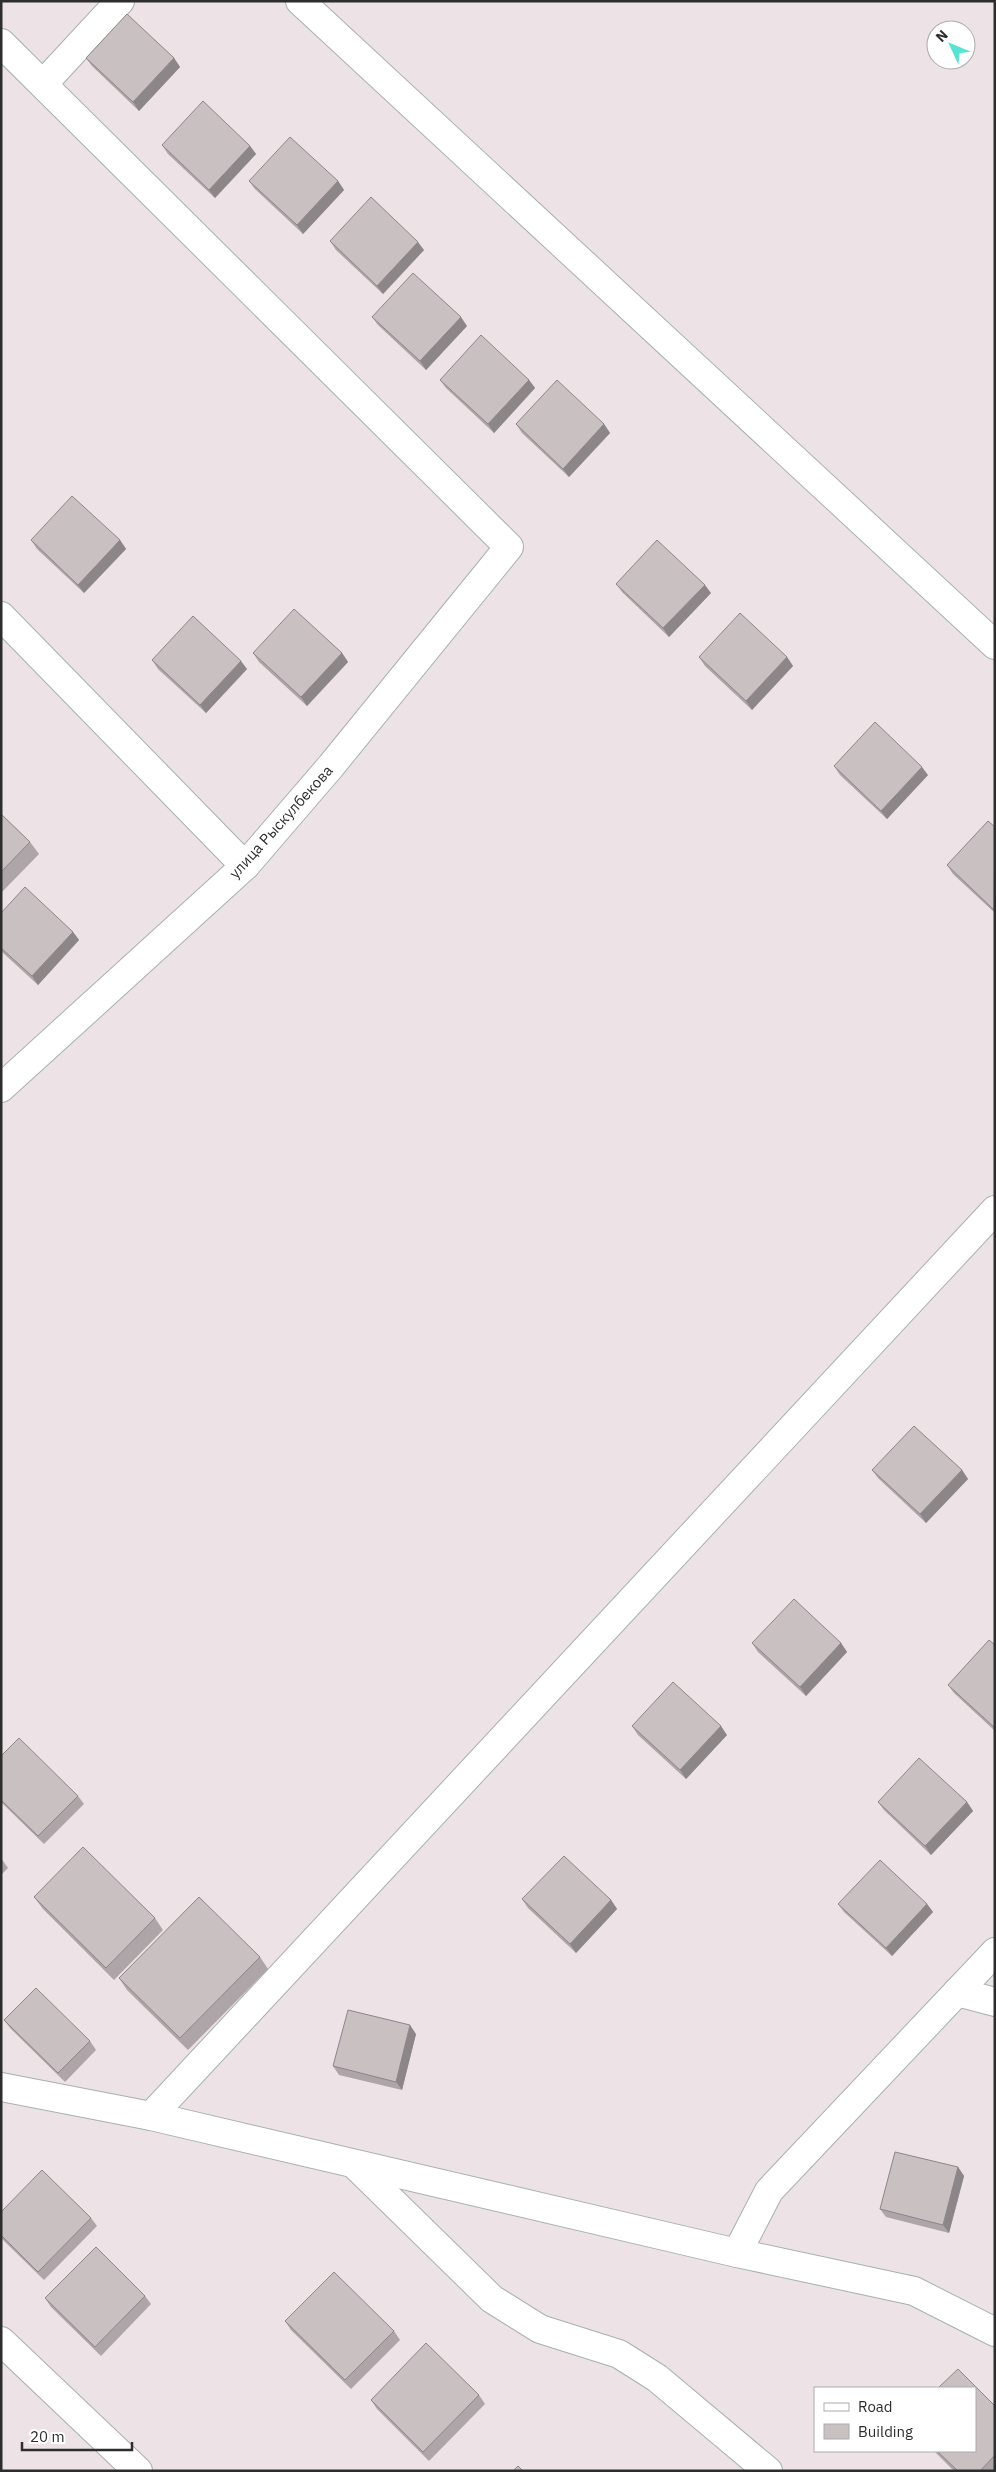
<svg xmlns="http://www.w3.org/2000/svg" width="996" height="2472" font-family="'IBM Plex Sans',sans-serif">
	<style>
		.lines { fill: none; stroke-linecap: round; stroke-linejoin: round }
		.street-casing { stroke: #a7b1af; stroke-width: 30 }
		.street { stroke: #fff; stroke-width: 28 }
		.wall { fill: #ada5a7 }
		.shaded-wall { fill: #8d8688 }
		.building { fill: #c9c0c2; stroke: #8d8688 }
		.labels { text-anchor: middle; stroke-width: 4; stroke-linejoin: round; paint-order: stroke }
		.street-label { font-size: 15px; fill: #2d2d2d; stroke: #fff }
	</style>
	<rect width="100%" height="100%" fill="#ede2e6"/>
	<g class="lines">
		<defs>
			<g id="street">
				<path d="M300 1 995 645"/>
				<path d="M1 43 509 547 331 766 245 866 1 1088"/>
				<path d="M43 84 120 1"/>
				<path d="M1 616 245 866"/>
				<path d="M957 1992 995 2002"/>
				<path d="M1 2087 151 2116 737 2253 914 2291 995 2332"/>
				<path d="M151 2116 995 1210"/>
				<path d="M354 2164 492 2299 540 2329 619 2354 657 2378 768 2471"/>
				<path d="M737 2253 769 2191 995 1952"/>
				<path d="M1 2341 138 2471"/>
			</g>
		</defs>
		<use href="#street" class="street-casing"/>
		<use href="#street" class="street"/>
	</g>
	<g class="wall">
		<path d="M86 58H174L180 67 139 111 92 66Z"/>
		<path d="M162 145 250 146 256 154 215 198 168 154Z"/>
		<path d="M249 181H338L344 190 303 234 255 189Z"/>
		<path d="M330 241 424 250 383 294 336 250Z"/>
		<path d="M372 317 467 326 426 370 378 325Z"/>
		<path d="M440 380H529L535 388 494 433 446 388Z"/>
		<path d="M516 424H604L610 433 569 477 522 433Z"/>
		<path d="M31 540H120L126 549 84 593 37 549Z"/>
		<path d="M616 584 711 593 669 637 622 592Z"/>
		<path d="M253 653H342L348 662 307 706 259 662Z"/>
		<path d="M699 657H787L793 666 752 710 705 666Z"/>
		<path d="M152 660 247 669 206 713 158 669Z"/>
		<path d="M834 766 928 775 887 819 840 775Z"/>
		<path d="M1 814 30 842 39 854 1 893Z"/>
		<path d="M995 827V913L953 874 947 865Z"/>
		<path d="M1 913 73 932 79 940 38 985 1 951Z"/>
		<path d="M872 1470H962L968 1479 926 1523 878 1478Z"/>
		<path d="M752 1643H841L847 1652 806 1696 758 1652Z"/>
		<path d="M995 1645V1731L954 1693 948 1685Z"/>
		<path d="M632 1726 727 1735 686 1779 638 1735Z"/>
		<path d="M1 1756 78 1796 84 1804 44 1844 1 1802Z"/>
		<path d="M878 1802H967L973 1811 931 1855 884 1810Z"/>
		<path d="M1 1858 8 1868 1 1875Z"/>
		<path d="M34 1897 155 1918 163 1930 114 1980 43 1909Z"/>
		<path d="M522 1899 611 1900 617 1909 576 1953 528 1908Z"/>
		<path d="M838 1904H927L933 1912 892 1956 844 1912Z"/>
		<path d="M260 1957 268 1969 188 2050 127 1990 119 1978Z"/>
		<path d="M4 2020 90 2041 96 2050 65 2082 10 2028Z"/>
		<path d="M416 2034 402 2090 339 2075 333 2066Z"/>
		<path d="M958 2167 964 2176 949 2233 886 2217 880 2209Z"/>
		<path d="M1 2212 91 2218 97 2226 44 2280 1 2238Z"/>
		<path d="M145 2296 151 2304 101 2356 51 2307 45 2298Z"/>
		<path d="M285 2321 394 2331 400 2340 351 2389 291 2330Z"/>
		<path d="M479 2395 485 2404 429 2461 377 2409 371 2400Z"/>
		<path d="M995 2406V2471H954L934 2451H975Z"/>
	</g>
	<g class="shaded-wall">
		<path d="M174 58 180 67 139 111 133 102Z"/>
		<path d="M250 146 256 154 215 198 209 190Z"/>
		<path d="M338 181 344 190 303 234 297 225Z"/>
		<path d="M418 242 424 250 383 294 377 286Z"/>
		<path d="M461 317 467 326 426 370 420 361Z"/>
		<path d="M529 380 535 388 494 433 488 424Z"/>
		<path d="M604 424 610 433 569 477 563 469Z"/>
		<path d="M120 540 126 549 84 593 78 585Z"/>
		<path d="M705 585 711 593 669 637 663 628Z"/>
		<path d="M342 653 348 662 307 706 301 697Z"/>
		<path d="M787 657 793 666 752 710 746 701Z"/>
		<path d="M241 661 247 669 206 713 200 705Z"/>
		<path d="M922 767 928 775 887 819 881 811Z"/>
		<path d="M73 932 79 940 38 985 32 976Z"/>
		<path d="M962 1470 968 1479 926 1523 920 1514Z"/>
		<path d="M841 1643 847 1652 806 1696 800 1687Z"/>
		<path d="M721 1726 727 1735 686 1779 680 1770Z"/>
		<path d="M967 1802 973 1811 931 1855 925 1846Z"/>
		<path d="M611 1900 617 1909 576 1953 570 1944Z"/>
		<path d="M927 1904 933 1912 892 1956 886 1948Z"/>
		<path d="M410 2025 416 2034 402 2090 396 2082Z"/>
		<path d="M958 2167 964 2176 949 2233 943 2225Z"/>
	</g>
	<g class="building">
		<path d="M127 14 174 58 133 102 86 58Z"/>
		<path d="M203 101 250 146 209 190 162 145Z"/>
		<path d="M290 137 338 181 297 225 249 181Z"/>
		<path d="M371 197 418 242 377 286 330 241Z"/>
		<path d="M413 273 461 317 420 361 372 317Z"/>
		<path d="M481 335 529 380 488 424 440 380Z"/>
		<path d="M557 380 604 424 563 469 516 424Z"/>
		<path d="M72 496 120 540 78 585 31 540Z"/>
		<path d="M657 540 705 585 663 628 616 584Z"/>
		<path d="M294 609 342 653 301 697 253 653Z"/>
		<path d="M740 613 787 657 746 701 699 657Z"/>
		<path d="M193 616 241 661 200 705 152 660Z"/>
		<path d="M875 722 922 767 881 811 834 766Z"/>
		<path d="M1 814 30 842 1 872Z"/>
		<path d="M988 821 995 827 994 910 947 865Z"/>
		<path d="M25 887 73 932 32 976 1 948V913Z"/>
		<path d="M914 1426 962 1470 920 1514 872 1470Z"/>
		<path d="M794 1599 841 1643 800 1687 752 1643Z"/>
		<path d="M989 1640 995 1645V1728L948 1685Z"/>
		<path d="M673 1682 721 1726 680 1770 632 1726Z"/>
		<path d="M19 1738 78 1796 38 1836 1 1800V1756Z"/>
		<path d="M919 1758 967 1802 925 1846 878 1802Z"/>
		<path d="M83 1847 155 1918 106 1968 34 1897Z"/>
		<path d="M564 1856 611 1900 570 1944 522 1899Z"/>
		<path d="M880 1860 927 1904 886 1948 838 1904Z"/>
		<path d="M199 1897 260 1957 180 2038 119 1978Z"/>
		<path d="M36 1988 90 2041 58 2073 4 2020Z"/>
		<path d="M348 2010 410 2025 396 2082 333 2066Z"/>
		<path d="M895 2152 958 2167 943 2225 880 2209Z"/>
		<path d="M42 2170 91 2218 38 2272 1 2235V2212Z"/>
		<path d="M96 2247 145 2296 95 2347 45 2298Z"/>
		<path d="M334 2272 394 2331 345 2380 285 2321Z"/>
		<path d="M426 2343 479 2395 423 2452 371 2400Z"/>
		<path d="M958 2369 995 2406V2455L980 2471H958L937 2451H975V2388H938Z"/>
		<path d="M518 2466 523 2471H513Z"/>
	</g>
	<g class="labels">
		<g class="street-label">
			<text transform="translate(281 822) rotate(-48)" y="5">улица Рыскулбекова</text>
		</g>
	</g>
	<rect width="996" height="2472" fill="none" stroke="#2d2d2d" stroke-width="5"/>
	<rect x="814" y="2387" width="162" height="65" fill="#ffffff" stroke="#ababab"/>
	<rect x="824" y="2403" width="25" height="8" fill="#ffffff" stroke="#ababab"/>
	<text x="858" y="2412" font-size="15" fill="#2d2d2d">Road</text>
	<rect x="824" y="2424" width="25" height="15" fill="#c9c0c2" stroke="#ababab"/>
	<text x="858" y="2437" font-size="15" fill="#2d2d2d">Building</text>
	<g transform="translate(951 45) rotate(314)"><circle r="24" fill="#ffffff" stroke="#ababab"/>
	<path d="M0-4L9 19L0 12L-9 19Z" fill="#57e5d2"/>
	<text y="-8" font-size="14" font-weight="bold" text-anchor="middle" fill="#2d2d2d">N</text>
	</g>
	<path d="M22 2442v8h110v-8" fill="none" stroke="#2d2d2d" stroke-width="2.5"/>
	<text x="30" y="2442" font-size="15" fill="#2d2d2d" stroke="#ffffff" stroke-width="4" paint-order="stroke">20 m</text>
</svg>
